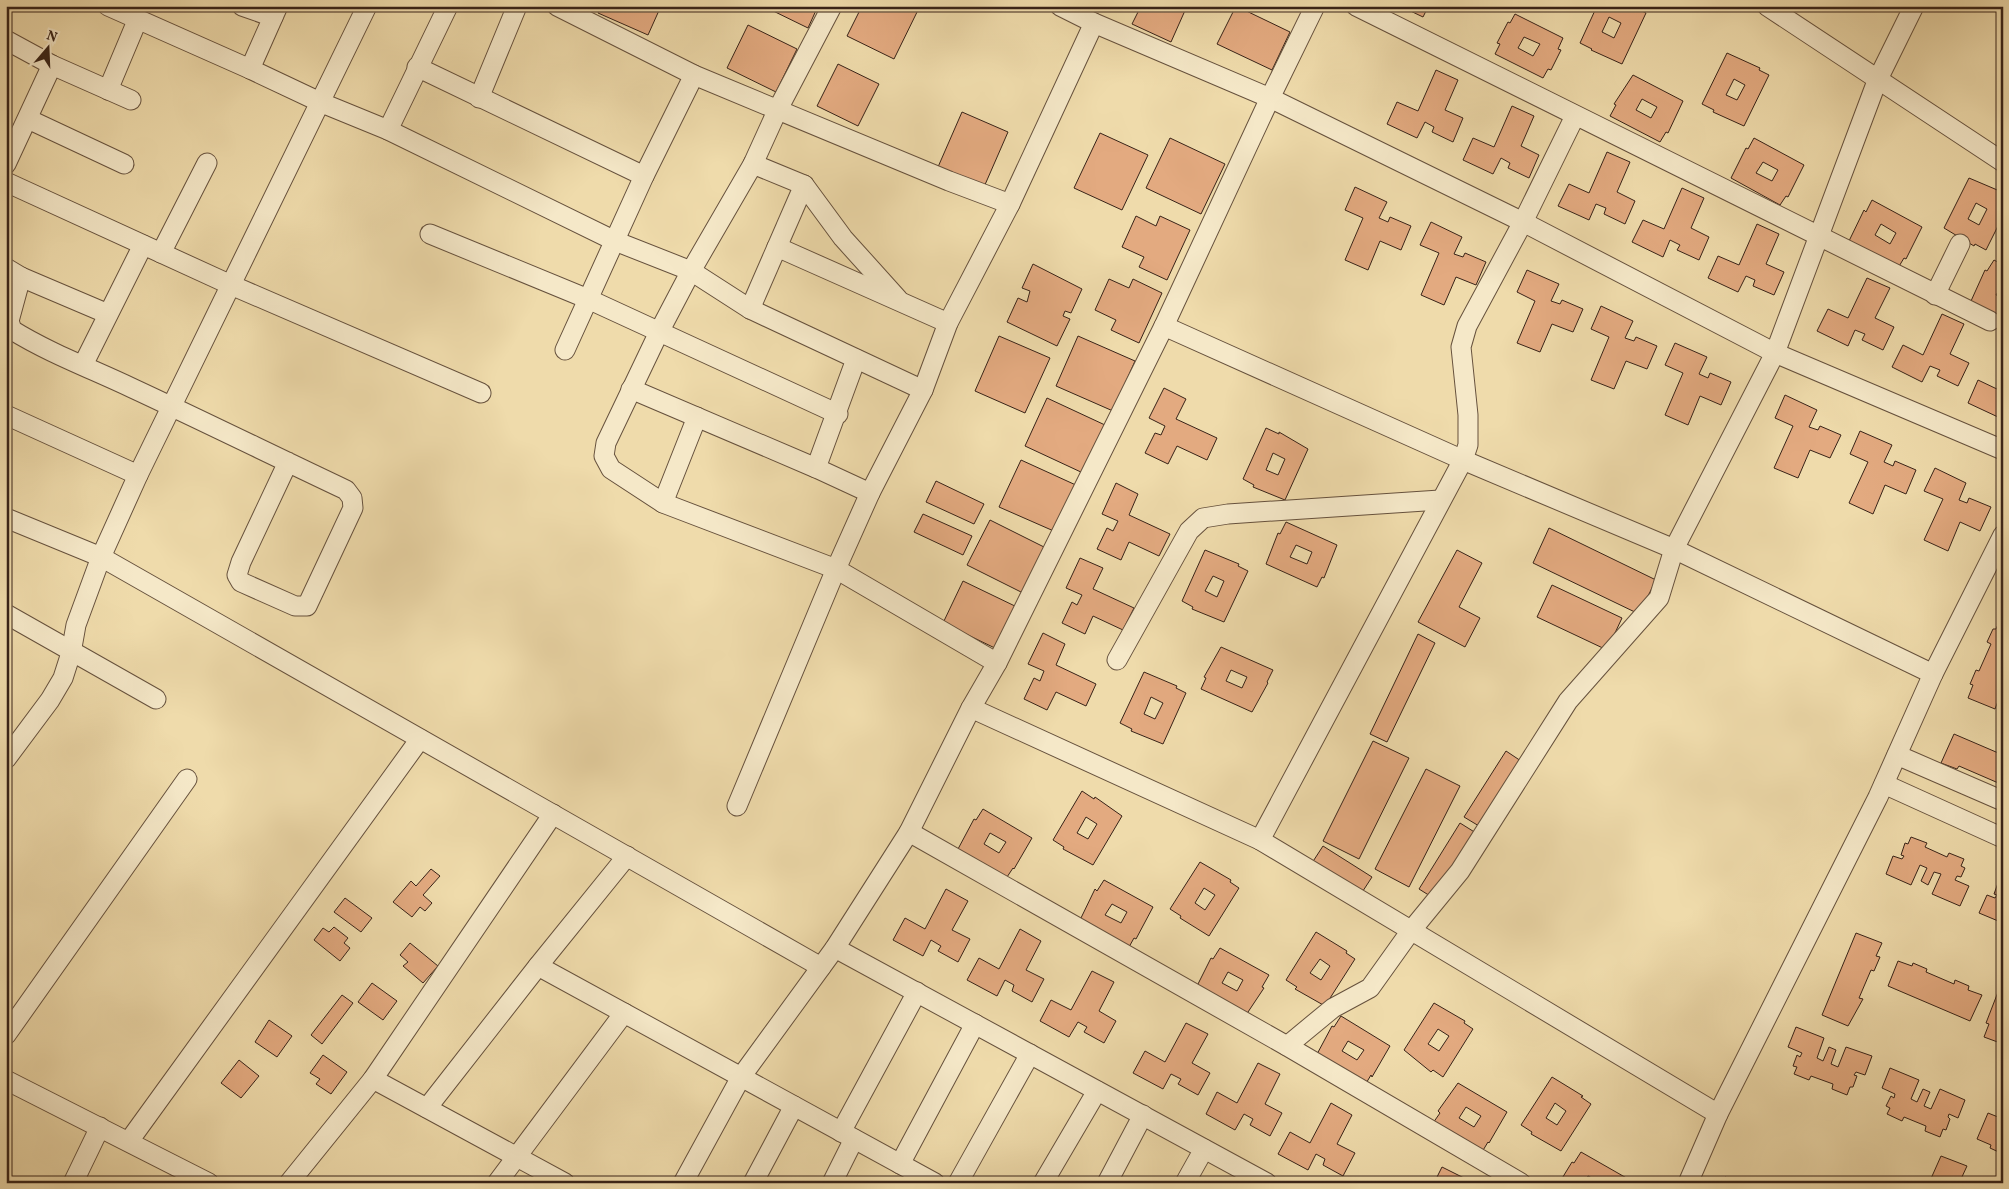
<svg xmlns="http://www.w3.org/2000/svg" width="2009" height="1189" font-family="Vollkorn,serif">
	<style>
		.building { fill: #e3aa80; stroke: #382318; fill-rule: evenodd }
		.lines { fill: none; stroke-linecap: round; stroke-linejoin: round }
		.street-casing { stroke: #66513d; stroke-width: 21 }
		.street { stroke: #f5e8c8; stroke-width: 19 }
	</style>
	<rect width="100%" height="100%" fill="#efdbab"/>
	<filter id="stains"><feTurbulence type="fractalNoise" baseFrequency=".004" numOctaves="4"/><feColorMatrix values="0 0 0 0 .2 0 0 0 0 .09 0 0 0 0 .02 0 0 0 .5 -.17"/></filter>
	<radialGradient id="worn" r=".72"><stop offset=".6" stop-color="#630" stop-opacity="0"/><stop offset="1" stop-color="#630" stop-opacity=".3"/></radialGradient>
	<g class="building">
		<path d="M601 6H661L648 35 598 13Z"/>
		<path d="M763 6H818L808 28Z"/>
		<path d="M862 6H920L894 59 847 36Z"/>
		<path d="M1141 6H1187L1171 42 1132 24Z"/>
		<path d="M1236 6 1290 32 1272 70 1217 44Z"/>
		<path d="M1400 6H1430L1428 7 1423 17Z"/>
		<path d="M1597 6H1637L1636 8 1646 13 1622 64 1591 50 1592 49 1580 43ZM1609 17 1621 23 1614 38 1602 32Z"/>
		<path d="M1515 14 1563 38 1558 49 1561 50 1551 70 1548 69 1543 78 1495 54 1500 44 1497 43 1508 22 1510 23ZM1524 37 1540 44 1533 56 1518 48Z"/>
		<path d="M748 25 797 49 776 92 727 68Z"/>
		<path d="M1727 53 1760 68 1759 70 1769 75 1744 126 1713 112 1714 110 1702 104ZM1734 79 1745 85 1737 100 1726 95Z"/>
		<path d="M838 64 879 84 858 126 817 106Z"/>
		<path d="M1436 70 1458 80 1445 110 1463 118 1453 142 1432 132 1434 127 1425 122 1417 138 1387 124 1397 102 1418 111Z"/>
		<path d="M1633 75 1683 101 1668 133 1666 132 1660 142 1610 116 1616 105 1614 104ZM1642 99 1657 107 1651 118 1636 110Z"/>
		<path d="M1512 106 1534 116 1521 146 1539 155 1529 178 1508 168 1510 163 1501 158 1493 174 1463 160 1473 138 1494 147Z"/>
		<path d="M962 112 1008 132 984 187 938 167Z"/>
		<path d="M1100 133 1148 155 1122 210 1074 188Z"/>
		<path d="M1170 138 1225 164 1201 214 1146 188Z"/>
		<path d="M1754 138 1804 165 1788 197 1786 196 1780 205 1731 178 1746 148 1748 149ZM1763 162 1778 170 1772 181 1756 173Z"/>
		<path d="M1607 152 1630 162 1617 192 1635 201 1625 224 1604 214 1606 208 1596 204 1589 220 1558 206 1569 184 1589 193Z"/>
		<path d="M1969 178 2002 192 2003 195V216L1986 250 1975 244 1974 246 1944 228ZM1976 203 1987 209 1979 225 1968 219Z"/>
		<path d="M1355 187 1387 202 1379 218 1388 222 1390 217 1411 226 1401 250 1380 241 1368 270 1345 260 1363 218 1345 210Z"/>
		<path d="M1682 188 1704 198 1691 228 1709 237 1699 260 1677 250 1680 245 1670 240 1663 257 1632 242 1643 220 1664 229Z"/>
		<path d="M1872 200 1922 227 1906 259 1904 258 1898 268 1849 241 1864 210 1866 212ZM1881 224 1896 233 1890 244 1875 235Z"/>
		<path d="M1136 216 1156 226 1160 216 1190 230 1167 280 1139 267 1144 257 1122 247Z"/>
		<path d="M1431 222 1462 237 1454 254 1463 257 1465 253 1486 262 1476 285 1456 277 1444 305 1421 295 1439 253 1420 245Z"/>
		<path d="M1757 224 1779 234 1766 264 1784 272 1774 295 1753 286 1755 280 1746 276 1738 292 1708 278 1718 256 1739 265Z"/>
		<path d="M1994 260 2003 265V284L1996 295 2003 298V318L1971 301 1985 270 1987 271Z"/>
		<path d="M1033 264 1082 289 1071 313 1065 311 1063 316 1070 319 1057 346 1007 322 1018 298 1027 302 1030 291 1022 288Z"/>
		<path d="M1527 270 1559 284 1551 301 1560 304 1562 300 1583 309 1573 332 1552 324 1540 352 1517 343 1535 301 1517 292Z"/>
		<path d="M1867 278 1890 288 1875 318 1894 327 1883 350 1862 340 1865 334 1855 330 1848 346 1817 331 1828 309 1848 318Z"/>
		<path d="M1109 279 1129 288 1133 279 1162 293 1139 343 1111 330 1116 320 1095 310Z"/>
		<path d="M1601 306 1633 321 1625 338 1634 341 1636 337 1657 346 1647 369 1626 361 1614 389 1591 380 1609 337 1591 329Z"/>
		<path d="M1942 314 1964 324 1950 354 1969 363 1958 386 1937 376 1940 370 1930 366 1922 382 1892 367 1903 345 1923 355Z"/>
		<path d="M999 336 1050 358 1025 413 975 391Z"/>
		<path d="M1078 336 1135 361 1113 411 1056 386Z"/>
		<path d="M1675 343 1707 357 1699 374 1708 378 1710 373 1731 382 1721 405 1700 396 1688 425 1665 415 1683 373 1665 365Z"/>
		<path d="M1978 380 1999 390 2003 382V407L1998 417 1968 403Z"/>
		<path d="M1164 388 1186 399 1176 419 1217 438 1207 460 1177 446 1168 464 1145 453 1155 433 1161 435 1165 426 1149 418Z"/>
		<path d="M1785 395 1817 410 1809 427 1818 430 1820 426 1841 435 1830 458 1810 450 1798 478 1774 468 1793 426 1775 418Z"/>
		<path d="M1047 398 1105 425 1083 473 1025 446Z"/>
		<path d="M1266 428 1279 434V432L1308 449 1285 500 1253 487 1254 485 1243 479ZM1273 453 1285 459 1278 475 1266 470Z"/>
		<path d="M1860 431 1892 445 1884 462 1893 466 1895 461 1916 470 1906 494 1885 485 1873 514 1849 503 1868 462 1850 454Z"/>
		<path d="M1021 460 1078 486 1056 532 999 507Z"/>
		<path d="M1935 468 1966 483 1959 500 1967 503 1969 498 1991 507 1980 531 1960 522 1948 551 1924 540 1943 499 1924 491Z"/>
		<path d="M936 481 984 504 974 524 926 502Z"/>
		<path d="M1116 483 1138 494 1129 515 1170 534 1159 556 1129 542 1121 560 1097 549 1107 528 1113 531 1118 521 1102 514Z"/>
		<path d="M923 514 972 536 963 555 914 532Z"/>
		<path d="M990 520 1046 548 1023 593 967 565Z"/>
		<path d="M1286 522 1337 545 1324 578 1322 577 1317 587 1266 564 1278 533 1280 534ZM1296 545 1312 552 1307 564 1290 557Z"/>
		<path d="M1549 528 1656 580 1639 614 1533 563Z"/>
		<path d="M1205 550 1239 564 1238 566 1248 571 1224 622 1192 609 1193 607 1182 601ZM1213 576 1224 581 1217 597 1205 591Z"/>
		<path d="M1457 550 1482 563 1459 607 1480 618 1465 647 1418 622Z"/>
		<path d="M1080 558 1103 568 1093 589 1134 608 1123 630 1093 616 1085 634 1062 623 1072 602 1077 605 1082 595 1066 588Z"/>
		<path d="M963 581 1019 608 999 650 943 623Z"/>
		<path d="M1552 585 1622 618 1607 650 1537 617Z"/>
		<path d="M2002 615 2003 688 1995 709 1968 698 1973 685 1970 684 1976 670 1979 671 1991 644 1987 642 1993 629H1996Z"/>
		<path d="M1043 633 1065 644 1056 665 1096 684 1086 706 1056 692 1047 710 1024 699 1034 678 1040 681 1044 671 1028 664Z"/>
		<path d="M1418 634 1435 643 1387 742 1370 734Z"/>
		<path d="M1221 647 1273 670 1267 682 1268 683 1252 712 1201 689 1206 678 1204 677ZM1231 670 1247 677 1242 688 1226 681Z"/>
		<path d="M1144 672 1177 686 1176 688 1186 693 1163 744 1131 731 1132 729 1120 723ZM1151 697 1163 703 1155 719 1144 714Z"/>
		<path d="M1954 734 2003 755V785L1959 766 1957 769 1941 763Z"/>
		<path d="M1373 741 1409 758 1359 859 1323 841Z"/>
		<path d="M1506 751 1521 761 1479 826 1464 817Z"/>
		<path d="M1426 769 1460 786 1409 887 1375 869Z"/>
		<path d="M1082 791 1094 799 1095 797 1122 816 1093 865 1063 849 1064 847 1053 840ZM1086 817 1097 824 1088 839 1077 833Z"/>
		<path d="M983 809 1032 838 1014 869 1013 868 1007 877 958 849 974 819 976 820ZM990 833 1006 842 999 853 984 844Z"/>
		<path d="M1460 823 1476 833 1435 899 1419 889Z"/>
		<path d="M1911 837 1927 843 1925 847 1947 857 1949 853 1964 859 1961 866 1965 868 1961 877 1957 876 1955 880 1969 886 1960 906 1932 894 1941 874 1934 872 1928 885 1921 881 1927 868 1920 865 1911 885 1886 874 1893 856 1902 859 1904 856 1901 855 1905 843 1908 844Z"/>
		<path d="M1323 846 1372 877 1359 897 1310 866Z"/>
		<path d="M1200 862 1231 880 1230 882 1239 888 1209 936 1180 918 1181 916 1170 909ZM1204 888 1215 895 1205 910 1195 903Z"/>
		<path d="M431 869 440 876 423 895 432 903 425 911 420 907 412 917 393 902 411 881 416 886Z"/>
		<path d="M1104 880 1153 907 1136 939 1134 938 1129 947 1080 920 1095 889 1097 891ZM1112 904 1127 912 1121 923 1105 915Z"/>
		<path d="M2003 880V923L1979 913 1987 895 1995 898 1997 895 1994 894 1998 883H2001Z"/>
		<path d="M946 889 968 901 952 930 970 939 958 962 938 951 941 946 931 940 923 956 893 940 905 918 925 929Z"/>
		<path d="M345 898 372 918 361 932 334 912Z"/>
		<path d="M334 927 348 938 344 943 350 948 340 961 314 940 323 928 329 932Z"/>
		<path d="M1020 929 1041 941 1026 970 1044 979 1032 1002 1012 991 1014 985 1005 980 997 996 967 980 979 958 999 969Z"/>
		<path d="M1316 932 1347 951 1346 953 1355 959 1325 1006 1295 989 1297 987 1286 980ZM1320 959 1330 966 1321 980 1310 973Z"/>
		<path d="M1856 933 1882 943 1876 956 1880 957 1874 971 1871 970 1859 998 1863 999 1848 1026 1822 1015Z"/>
		<path d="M410 943 438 966 423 983 403 966 408 962 400 955Z"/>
		<path d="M1220 948 1269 975 1262 987 1264 988 1246 1015 1196 988 1211 958 1213 959ZM1228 972 1243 980 1237 991 1222 983Z"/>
		<path d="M1898 961 1912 966 1913 963 1927 969 1926 972 1954 984 1955 980 1969 986 1968 990 1982 995 1970 1021 1888 986Z"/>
		<path d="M1092 971 1114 982 1099 1011 1116 1021 1104 1043 1084 1032 1087 1027 1078 1022 1069 1037 1040 1021 1051 1000 1071 1010Z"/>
		<path d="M372 983 397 1001 383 1020 358 1002Z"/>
		<path d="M2003 988V1044L1984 1037 1989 1024 1986 1023 1998 992 2001 993Z"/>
		<path d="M342 995 353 1003 322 1044 311 1035Z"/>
		<path d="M1434 1003 1465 1021 1464 1023 1473 1029 1443 1077 1433 1070 1431 1072 1404 1050ZM1438 1029 1449 1036 1439 1051 1428 1044Z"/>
		<path d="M1341 1016 1390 1046 1372 1077 1371 1075 1365 1085 1316 1056 1332 1026 1334 1027ZM1348 1041 1364 1050 1357 1060 1342 1051Z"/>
		<path d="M269 1020 292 1036 277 1057 255 1042Z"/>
		<path d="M1186 1023 1208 1034 1192 1063 1210 1073 1198 1095 1178 1084 1181 1079 1171 1074 1163 1089 1133 1073 1145 1051 1165 1062Z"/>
		<path d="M1796 1027 1824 1038 1817 1058 1823 1061 1829 1047 1836 1050 1831 1064 1838 1067 1846 1047 1872 1056 1865 1075 1856 1072 1854 1075 1857 1076 1853 1087H1850L1847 1095 1832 1089 1833 1084 1811 1076 1809 1080 1794 1074 1797 1067 1793 1066 1797 1055 1800 1057 1802 1053 1788 1047Z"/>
		<path d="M323 1055 347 1072 331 1094 316 1084 320 1079 310 1073Z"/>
		<path d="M239 1060 259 1076 241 1098 221 1083Z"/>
		<path d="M1258 1063 1280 1074 1265 1104 1282 1113 1270 1136 1250 1125 1253 1119 1244 1114 1235 1130 1206 1114 1217 1092 1237 1103Z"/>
		<path d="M1890 1068 1919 1080 1911 1099 1917 1102 1923 1089 1930 1092 1924 1106 1931 1109 1940 1089 1965 1100 1958 1118 1949 1114 1948 1117 1950 1119 1946 1130 1943 1129 1940 1137 1925 1131 1926 1126 1904 1117 1902 1121 1887 1114 1890 1108 1886 1106 1891 1096 1894 1098 1895 1094 1882 1088Z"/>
		<path d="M1552 1077 1583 1096 1581 1097 1591 1104 1561 1151 1531 1134 1532 1132 1521 1125ZM1555 1103 1566 1111 1557 1125 1546 1118Z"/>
		<path d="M1458 1083 1507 1112 1489 1143 1488 1142 1482 1152 1433 1123 1440 1113 1438 1111ZM1466 1107 1481 1116 1474 1127 1459 1118Z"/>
		<path d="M1331 1103 1352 1115 1337 1144 1355 1153 1343 1176 1323 1165 1325 1159 1316 1154 1308 1170 1278 1154 1290 1132 1310 1143Z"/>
		<path d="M1988 1113 2003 1119V1154L1990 1148 1991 1145 1977 1139Z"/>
		<path d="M1581 1152 1630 1180 1628 1183H1601L1588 1176 1584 1183H1562L1561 1180 1572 1162 1574 1163Z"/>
		<path d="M1941 1156 1967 1166 1961 1179 1965 1180 1964 1183H1929Z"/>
		<path d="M1442 1167 1464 1178 1461 1183H1434Z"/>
		<path d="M1725 1177 1739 1183H1723Z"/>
	</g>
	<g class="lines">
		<defs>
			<g id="street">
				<path d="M108 6 250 69 322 103 388 130 615 241 691 271 750 309 923 390"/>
				<path d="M242 6 273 17"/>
				<path d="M557 6 694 75 949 181 1010 204"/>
				<path d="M832 6 778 109 753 164 691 271 659 332 606 443 604 456 611 469 663 503 836 569 997 663"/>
				<path d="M1060 6 1094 23 1270 98 1523 222 1775 353 2003 450"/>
				<path d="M1356 6 1990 321"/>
				<path d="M1767 6 2003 162"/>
				<path d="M6 40 52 65 131 100"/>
				<path d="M417 67 644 176"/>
				<path d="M250 69 278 6"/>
				<path d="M108 90 137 21"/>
				<path d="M479 98 517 6"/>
				<path d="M28 119 124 164"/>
				<path d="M388 130 448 6"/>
				<path d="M6 164 52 65"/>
				<path d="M753 164 804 185 843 238 898 299"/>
				<path d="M6 182 231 285 481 393"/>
				<path d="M430 234 588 299 838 414"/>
				<path d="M777 247 948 323"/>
				<path d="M161 253 207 163"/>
				<path d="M6 268 21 277 9 321 12 330C49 353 92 369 132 388 203 421 274 456 346 490L352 498 353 508 307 606H295L241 582 237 575 241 562 288 462"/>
				<path d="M21 277 108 314"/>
				<path d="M1935 295 1960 244"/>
				<path d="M750 309 804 185"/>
				<path d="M1164 326 1463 460 1674 549 1933 674"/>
				<path d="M565 350 644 176 694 75"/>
				<path d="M83 365 143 245"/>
				<path d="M631 389 816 468 870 493"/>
				<path d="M6 415 138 475"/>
				<path d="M816 468 856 359"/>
				<path d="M663 503 697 417"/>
				<path d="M6 518 101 557 821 967"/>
				<path d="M6 614 156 699"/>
				<path d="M1117 660 1189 531 1203 518 1228 514 1440 500"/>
				<path d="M971 708 1260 840 1718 1114"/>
				<path d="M1897 755 2003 801"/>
				<path d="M6 759 50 700 63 678 71 653 76 625 101 557 138 475 367 6"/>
				<path d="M1884 784 2003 838"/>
				<path d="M737 806 836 569 870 493 923 390 948 323 1010 204 1094 23"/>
				<path d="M909 832 1287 1046 1521 1183"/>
				<path d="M1260 840 1463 460 1468 445V415L1461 347 1467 326 1523 222 1575 116"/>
				<path d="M835 948 1267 1183"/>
				<path d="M538 966 935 1183"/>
				<path d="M6 1035 187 779"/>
				<path d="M1287 1046 1333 1008 1370 988 1410 932 1460 871 1568 701 1659 598 1674 549 1775 353 1877 81 1914 6"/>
				<path d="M373 1079 565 1183"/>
				<path d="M6 1080 209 1183"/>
				<path d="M427 1108 538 966 627 856"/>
				<path d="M841 1132 917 992"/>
				<path d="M129 1141 420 739"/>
				<path d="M900 1164 975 1024"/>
				<path d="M73 1183 100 1127"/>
				<path d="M289 1183 373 1079 553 814"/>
				<path d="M497 1183 624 1013"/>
				<path d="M683 1183 741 1077 835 948 909 832 971 708 997 663 1164 326 1270 98 1315 6"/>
				<path d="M753 1183 794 1106"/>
				<path d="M832 1183 854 1139"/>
				<path d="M958 1183 1030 1054"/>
				<path d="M1043 1183 1097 1091"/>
				<path d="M1107 1183 1143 1115"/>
				<path d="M1185 1183 1204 1149"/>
				<path d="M1688 1183 1718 1114 1878 797 1933 674 2003 535"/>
			</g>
		</defs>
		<use href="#street" class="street-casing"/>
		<use href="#street" class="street"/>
	</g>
	<rect width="2009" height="1189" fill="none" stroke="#efdbab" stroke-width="25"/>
	<rect x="8" y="8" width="1994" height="1174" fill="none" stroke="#382318" stroke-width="2.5"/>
	<rect x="12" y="12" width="1984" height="1164" fill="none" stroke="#382318"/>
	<g transform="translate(48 48) rotate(19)" stroke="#f5e8c8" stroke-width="4" paint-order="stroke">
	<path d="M0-4L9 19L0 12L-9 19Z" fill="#382318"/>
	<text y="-8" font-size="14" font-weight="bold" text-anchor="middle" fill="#382318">N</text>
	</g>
	<rect width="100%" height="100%" filter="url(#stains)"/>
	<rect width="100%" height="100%" fill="url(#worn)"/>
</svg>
